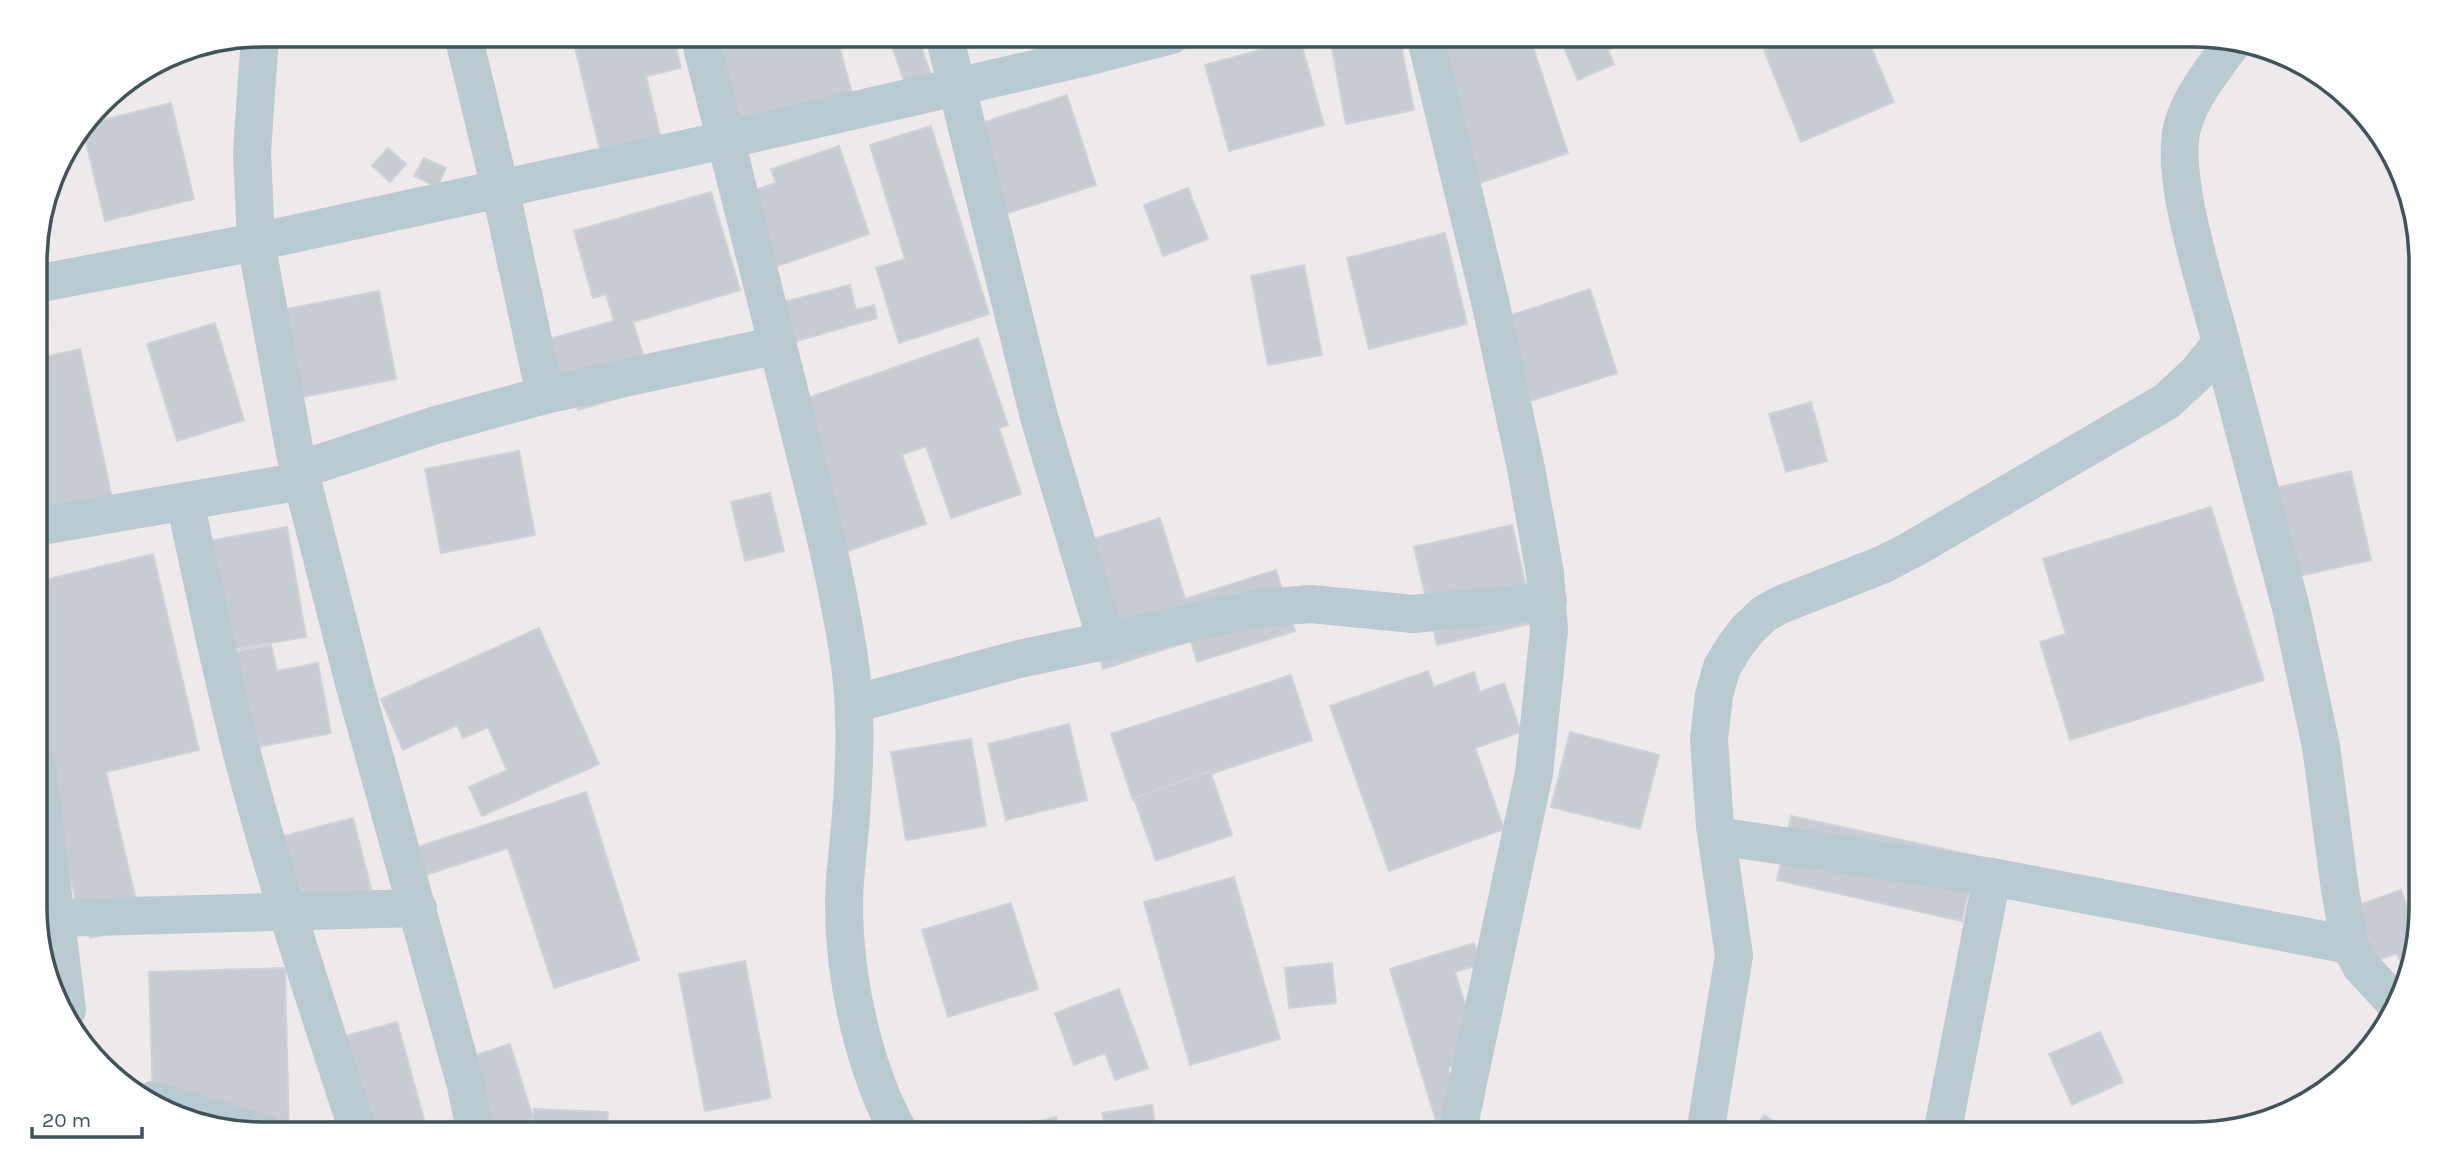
<svg xmlns="http://www.w3.org/2000/svg" width="2456" height="1169" font-family="Karla,sans-serif">
	<style>
		.building { fill: #c6ccd1; stroke: #ced3d8; stroke-width: 2 }
		.lines { fill: none; stroke-linecap: round; stroke-linejoin: round }
		.minor { stroke: #b9cad0; stroke-width: 38 }
		.rim { fill: none; stroke: #41545a; stroke-width: 3.5 }
	</style>
	<rect width="100%" height="100%" fill="#eeeaeb"/>
	<g class="building">
		<path d="M572 35H673L681 68 646 76 668 168 608 183Z"/>
		<path d="M773 35H836L858 114 742 147 715 52Z"/>
		<path d="M888 35H917L934 84 908 92Z"/>
		<path d="M1347 35H1399L1414 110 1346 124 1330 38Z"/>
		<path d="M1430 35H1529L1568 153 1480 183Z"/>
		<path d="M1558 35H1635L1637 38 1608 50 1614 64 1578 80Z"/>
		<path d="M1799 35H1866L1894 102 1801 142 1764 50Z"/>
		<path d="M1300 39 1324 125 1229 151 1205 65Z"/>
		<path d="M1067 95 1096 185 999 216 970 127Z"/>
		<path d="M171 103 194 199 105 221 83 130 87 124Z"/>
		<path d="M931 126 989 314 899 343 876 268 905 259 870 145Z"/>
		<path d="M839 146 869 234 775 267 749 192 776 183 771 169Z"/>
		<path d="M388 148 406 164 390 182 372 166Z"/>
		<path d="M424 158 446 168 437 187 414 176Z"/>
		<path d="M1188 188 1208 239 1163 256 1144 205Z"/>
		<path d="M711 192 740 290 633 322 653 388 578 410 571 383 553 388 539 342 614 321 606 294 593 298 574 231Z"/>
		<path d="M1445 233 1467 324 1369 349 1347 258Z"/>
		<path d="M1304 265 1322 355 1268 365 1251 276Z"/>
		<path d="M850 285 856 310 874 305 877 318 793 342 783 302Z"/>
		<path d="M1590 289 1617 373 1530 401 1503 318Z"/>
		<path d="M379 291 396 379 292 399 276 311Z"/>
		<path d="M215 323 244 420 177 441 147 344Z"/>
		<path d="M978 338 1008 425 999 428 1021 494 951 518 926 446 902 455 926 524 845 552 793 403Z"/>
		<path d="M80 349 117 521 53 535 36 457V359Z"/>
		<path d="M1811 402 1827 461 1786 472 1769 414Z"/>
		<path d="M519 451 535 535 441 553 425 469Z"/>
		<path d="M2351 471 2371 560 2277 581 2257 492Z"/>
		<path d="M770 493 784 551 745 561 731 502Z"/>
		<path d="M2211 507 2264 680 2070 740 2040 642 2066 634 2043 559Z"/>
		<path d="M1160 518 1185 599 1276 570 1295 631 1197 662 1191 641 1103 669 1066 548Z"/>
		<path d="M1512 525 1534 623 1437 645 1414 547Z"/>
		<path d="M287 527 306 637 223 651 204 542Z"/>
		<path d="M153 554 199 750 106 772 142 926 90 938 86 922 81 923 37 733 36 582Z"/>
		<path d="M539 628 599 764 482 816 469 787 507 770 488 727 463 738 457 725 403 750 381 699Z"/>
		<path d="M271 645 277 671 318 663 331 733 247 749 229 653Z"/>
		<path d="M1428 671 1434 687 1474 672 1480 692 1504 683 1521 732 1475 748 1504 829 1389 871 1330 706Z"/>
		<path d="M1291 675 1312 740 1133 800 1111 734Z"/>
		<path d="M1069 724 1087 800 1006 820 988 744Z"/>
		<path d="M1570 732 1659 755 1640 829 1551 807Z"/>
		<path d="M971 739 986 826 906 840 891 752Z"/>
		<path d="M1210 771 1232 835 1156 861 1134 798Z"/>
		<path d="M586 792 639 960 554 988 508 848 414 879 406 851Z"/>
		<path d="M1791 816 1976 856 1962 921 1777 880Z"/>
		<path d="M353 818 373 896 296 916 276 838Z"/>
		<path d="M1234 877 1280 1039 1190 1065 1144 902Z"/>
		<path d="M2401 890 2416 931 2410 963 2402 966 2397 953 2376 961 2356 906Z"/>
		<path d="M1011 903 1038 989 948 1017 922 930Z"/>
		<path d="M1474 943 1481 964 1455 972 1481 1057 1448 1067 1462 1113 1436 1121 1390 969Z"/>
		<path d="M745 961 771 1098 705 1111 679 974Z"/>
		<path d="M1332 963 1336 1003 1289 1008 1285 968Z"/>
		<path d="M285 968 289 1134H262L153 1099 149 972Z"/>
		<path d="M1119 989 1148 1068 1115 1080 1105 1053 1074 1065 1055 1013Z"/>
		<path d="M397 1022 428 1134H345L320 1043Z"/>
		<path d="M2100 1032 2123 1082 2072 1105 2049 1054Z"/>
		<path d="M510 1044 533 1118 482 1134 457 1061Z"/>
		<path d="M1152 1105 1157 1134H1106L1102 1113Z"/>
		<path d="M534 1109 608 1112 606 1134H532Z"/>
		<path d="M1764 1115 1795 1134H1753Z"/>
		<path d="M1056 1117 1060 1134H987Z"/>
	</g>
	<g class="lines">
		<g class="minor">
			<path d="M463 35 500 188 545 395"/>
			<path d="M699 35C728 152 759 269 788 386 810 474 834 562 848 651 857 706 855 760 851 815 849 845 844 875 844 905 844 978 864 1071 900 1134"/>
			<path d="M944 35 1039 417 1106 640"/>
			<path d="M1425 35 1490 301 1526 468 1545 573 1549 630 1534 773 1457 1134"/>
			<path d="M260 36 252 152 256 242 295 453 354 683 466 1086 476 1134"/>
			<path d="M36 284 256 242 725 140 1082 58 1171 35"/>
			<path d="M2221 343 2291 608 2321 746 2340 890 2350 945 2361 966 2397 1005"/>
			<path d="M299 470 436 425 545 395 778 345"/>
			<path d="M185 501C204 589 222 678 245 765 278 889 319 1012 359 1134"/>
			<path d="M36 527 302 481"/>
			<path d="M854 704 1015 660 1261 608 1311 604 1413 614 1548 601"/>
			<path d="M37 765 67 1010"/>
			<path d="M1717 836 1992 877 2350 945"/>
			<path d="M56 918 418 908"/>
			<path d="M153 1100 265 1134"/>
			<path d="M1705 1134 1734 955 1715 826 1709 740 1714 695 1722 667 1735 646 1748 629 1764 614 1780 605 1884 564 1911 550 2167 401 2197 373 2221 343C2208 290 2166 171 2184 121 2194 92 2215 67 2232 43"/>
			<path d="M1942 1134 1992 877"/>
		</g>
	</g>
	<path d="M0 0H2456V1169H0ZM262 47H2194A215 215 0 0 1 2409 262V907A215 215 0 0 1 2194 1122H262A215 215 0 0 1 47 907V262A215 215 0 0 1 262 47Z" fill="#fff" fill-rule="evenodd"/>
	<path class="rim" d="M262 47H2194A215 215 0 0 1 2409 262V907A215 215 0 0 1 2194 1122H262A215 215 0 0 1 47 907V262A215 215 0 0 1 262 47Z"/>
	<path d="M32 1127v10h110v-10" fill="none" stroke="#41545a" stroke-width="3.5"/>
	<text x="42" y="1127" font-size="21" fill="#41545a" stroke="#ffffff" stroke-width="5" paint-order="stroke">20 m</text>
</svg>
